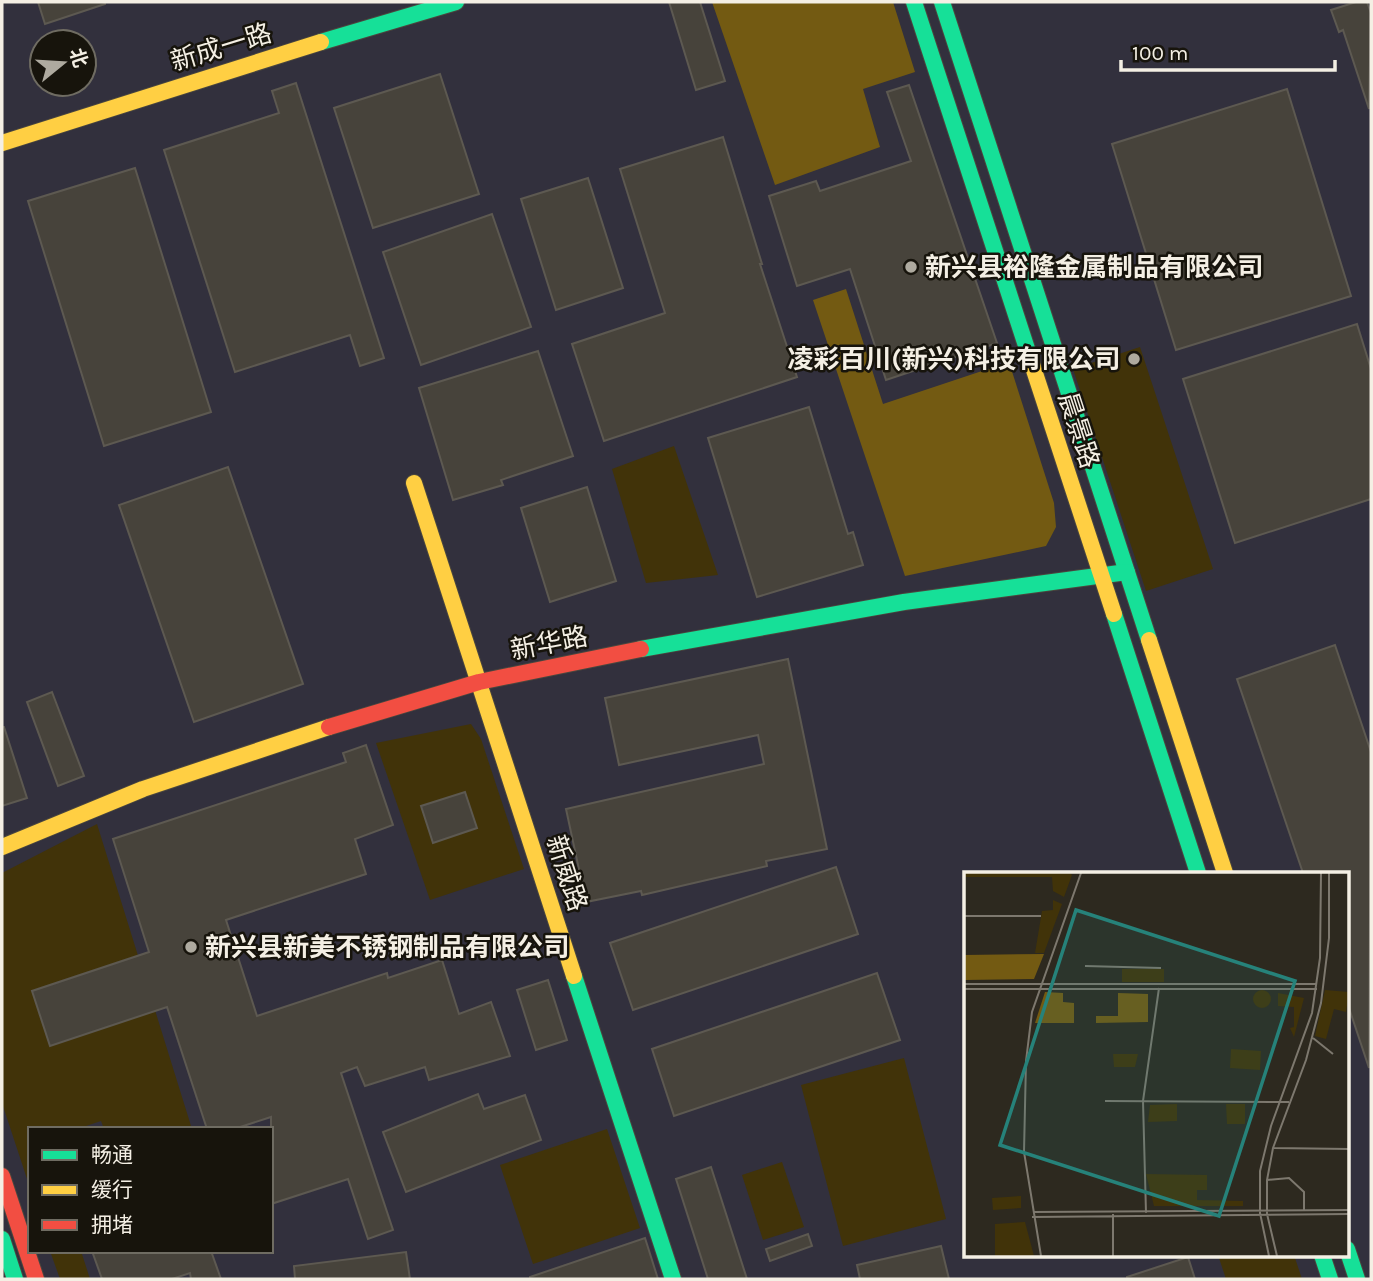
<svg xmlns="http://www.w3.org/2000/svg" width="1373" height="1281" font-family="Karla,'Noto Sans SC',sans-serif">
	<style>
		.industrial { fill: #32303d; fill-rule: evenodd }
		.green { fill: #413309 }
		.forest { fill: #735a12 }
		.building { fill: #47433b; stroke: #5d5951; stroke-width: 2 }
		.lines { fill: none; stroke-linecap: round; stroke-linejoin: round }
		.fast-casing { stroke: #4a463e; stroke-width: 18 }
		.slow-casing { stroke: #4a463e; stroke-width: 18 }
		.jam-casing { stroke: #4a463e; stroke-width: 18 }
		.fast { stroke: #16e098; stroke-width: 16 }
		.slow { stroke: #ffcf43; stroke-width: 16 }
		.jam { stroke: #f24e42; stroke-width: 16 }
		.poi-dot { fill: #aeaa9f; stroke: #17140c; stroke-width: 2.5 }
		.labels { text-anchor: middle; stroke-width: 5; stroke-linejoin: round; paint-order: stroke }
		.street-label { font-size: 26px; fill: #f4efe4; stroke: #17140c }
		.poi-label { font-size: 26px; font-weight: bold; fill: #f4efe4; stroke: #17140c; text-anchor: start }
		.inset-road { fill: none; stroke: #7d786e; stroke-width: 2 }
		.view { fill: #26827a; fill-opacity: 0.15; stroke: #26827a; stroke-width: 3.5 }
		.inset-edge { fill: none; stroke: #f4efe4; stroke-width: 3.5 }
	</style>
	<rect width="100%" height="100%" fill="#2d291f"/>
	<path class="industrial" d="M2 2H1371V1279H2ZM42 42H84V84H42ZM965 873H1347V1255H965ZM30 1129H271V1251H30Z"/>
	<g class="green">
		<path d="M1140 347 1213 569 1146 591 1073 369Z"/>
		<path d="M674 446 718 575 646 583 612 469Z"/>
		<path d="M471 724 481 739 524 869 430 900 376 743Z"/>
		<path d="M97 824 192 1129H104L101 1121 77 1129H30V1188L2 1103V873Z"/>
		<path d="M904 1058 946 1219 843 1246 801 1085Z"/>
		<path d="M607 1129 640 1228 533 1264 500 1165Z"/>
		<path d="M782 1162 804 1227 763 1240 742 1175Z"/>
		<path d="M50 1251H81L90 1279H60Z"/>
		<path d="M1218 1255H1294L1302 1279H1226Z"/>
	</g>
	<g class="forest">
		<path d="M712 2H893L915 72 863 89 880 147 775 185Z"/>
		<path d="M846 289 883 404 1009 362 1054 503 1056 527 1046 546 905 576 813 300Z"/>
	</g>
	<g class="building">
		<path d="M38 2H105V4L45 24Z"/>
		<path d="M669 2H700L725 81 696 90Z"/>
		<path d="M1356 2H1367L1371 13 1369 109 1343 30 1339 32 1331 10Z"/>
		<path d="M440 74 479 194 373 228 334 108Z"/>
		<path d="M296 83 384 358 360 366 350 335 235 372 164 150 279 113 272 91Z"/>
		<path d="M909 85 997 343 886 380 850 269 797 286 769 196 816 181 820 191 911 161 887 92Z"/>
		<path d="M1287 89 1351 296 1176 350 1112 144Z"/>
		<path d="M723 137 762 264H760L797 377 604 441 572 344 665 313 620 169Z"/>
		<path d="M135 168 211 412 104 446 28 201Z"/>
		<path d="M588 178 623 288 556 310 521 199Z"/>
		<path d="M492 214 531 327 421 365 383 252Z"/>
		<path d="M1357 324 1371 369V499L1235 543 1183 379Z"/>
		<path d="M538 351 573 456 501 480 503 485 453 500 419 388Z"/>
		<path d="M809 407 848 534 853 532 863 565 757 597 708 438Z"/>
		<path d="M228 467 303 684 194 722 119 505Z"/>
		<path d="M587 487 616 581 550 602 521 508Z"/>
		<path d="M1335 645 1371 752 1369 1068 1347 1002V873H1303L1237 679Z"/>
		<path d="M788 659 827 849 766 861 767 866 642 895 641 891 586 902 566 809 764 764 758 735 619 765 605 698Z"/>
		<path d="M52 692 84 776 58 786 27 702Z"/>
		<path d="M2 727H4L27 798 2 806Z"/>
		<path d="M366 745 393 825 355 839 366 874 226 920 257 1016 387 973 388 978 442 960 459 1014 491 1002 510 1056 429 1080 425 1067 365 1086 357 1067 341 1073 393 1230 368 1239 348 1179 271 1204V1117L234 1129H207L167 1007 50 1046 32 991 149 952 113 839 346 762 343 753Z"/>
		<path d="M465 792 477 828 433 843 421 806Z"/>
		<path d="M836 867 858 934 633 1010 610 943Z"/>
		<path d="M877 973 900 1040 674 1116 652 1049Z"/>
		<path d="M548 980 567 1040 536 1050 517 990Z"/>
		<path d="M478 1094 484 1109 525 1095 541 1140 406 1192 383 1132Z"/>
		<path d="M711 1167 747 1279H708L676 1179Z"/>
		<path d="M808 1234 812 1246 770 1261 766 1249Z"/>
		<path d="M645 1238 658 1279H530V1277Z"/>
		<path d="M941 1246 949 1279H860L857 1265Z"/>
		<path d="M92 1251H211L221 1279H191L190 1273 172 1279H102Z"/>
		<path d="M406 1252 410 1279H295L294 1266Z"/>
		<path d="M1188 1257 1195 1279H1127V1277Z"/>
	</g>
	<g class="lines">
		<defs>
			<g id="fast">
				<path d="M914 2 1030 358"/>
				<path d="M942 2 1149 640"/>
				<path d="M321 42 456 2"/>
				<path d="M1114 614 1198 873"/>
				<path d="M641 649 904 602 1127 572"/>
				<path d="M574 976 673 1279"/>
				<path d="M2 1239 15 1279"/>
				<path d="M1347 1249 1357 1279"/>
				<path d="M1322 1255 1330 1279"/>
			</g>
			<g id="slow">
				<path d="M2 143 321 42"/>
				<path d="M1030 358 1114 614"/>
				<path d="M414 483 574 976"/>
				<path d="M1149 640 1225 873"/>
				<path d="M2 847 143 789 329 727"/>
			</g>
			<g id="jam">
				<path d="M329 727 479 682 641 649"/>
				<path d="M2 1176 36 1279"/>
			</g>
		</defs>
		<use href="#fast" class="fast-casing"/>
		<use href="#slow" class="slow-casing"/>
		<use href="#jam" class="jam-casing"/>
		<use href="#fast" class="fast"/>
		<use href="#slow" class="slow"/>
		<use href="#jam" class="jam"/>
	</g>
	<g class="poi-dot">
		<circle cx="911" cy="267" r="7"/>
		<circle cx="1134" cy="359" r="7"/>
		<circle cx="191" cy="947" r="7"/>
	</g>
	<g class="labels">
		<g class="street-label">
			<text transform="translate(221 47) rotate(-17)" y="9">新成一路</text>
			<text transform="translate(1079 430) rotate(72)" y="9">晨景路</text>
			<text transform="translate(549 643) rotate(-11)" y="9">新华路</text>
			<text transform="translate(567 873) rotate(72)" y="9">新威路</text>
		</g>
		<g class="poi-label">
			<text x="925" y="276">新兴县裕隆金属制品有限公司</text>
			<text x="1120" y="368" text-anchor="end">凌彩百川(新兴)科技有限公司</text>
			<text x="205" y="956">新兴县新美不锈钢制品有限公司</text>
		</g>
	</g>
	<g transform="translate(964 872)">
		<rect width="385" height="385" fill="#2d291f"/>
		<path d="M0 1H106L108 3 100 25 89 19 88 5H0ZM89 28 98 32 80 81H71L78 39 89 38ZM158 97H200V110H158ZM289 127a9 9 0 1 1 18 0a9 9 0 1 1-18 0ZM361 118 385 120 382 140 370 137 362 167 351 164ZM314 121 340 126 330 165 326 156 330 155V135L314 134ZM267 177 297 179 296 198 266 196ZM149 182H174L171 195H150ZM213 232V249L184 250 186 233ZM262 232H281V252H263ZM182 302 243 303V318H233V328L279 329V334H190ZM57 324V336L29 338 28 326ZM61 350 70 384H31V352Z" fill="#413309"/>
		<path d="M80 82 70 107 0 108V83ZM81 120 99 121V130L110 131V151H71ZM154 121 184 122V150L132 151V144H154Z" fill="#735a12"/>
		<path class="inset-road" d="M0 44H77M121 94 197 96M0 112H353M0 117H353M349 166 369 182M141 229 325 230M310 276 385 277M303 308 325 306 340 320V338M69 340 385 338M182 341 179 229 195 116M68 345 385 342M77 384 60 280 62 189 68 140 117 1M149 384V342M305 384 296 341V299L307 254 348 141 356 86 357 1M313 384 303 342V308L309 276 342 188 357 131 365 66V1"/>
		<path class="view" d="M112 38 331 109 255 344 36 273Z"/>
		<rect width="385" height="385" class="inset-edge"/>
	</g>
	<rect width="1373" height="1281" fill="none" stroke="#f4efe4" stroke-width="7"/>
	<rect x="28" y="1127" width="245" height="126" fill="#17140c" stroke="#6f6c62" stroke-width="2"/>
	<rect x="42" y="1150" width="35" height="10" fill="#16e098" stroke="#6f6c62" stroke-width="2"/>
	<text x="91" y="1162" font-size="21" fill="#f4efe4">畅通</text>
	<rect x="42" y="1185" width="35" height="10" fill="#ffcf43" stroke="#6f6c62" stroke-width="2"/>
	<text x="91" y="1197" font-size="21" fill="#f4efe4">缓行</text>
	<rect x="42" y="1220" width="35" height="10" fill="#f24e42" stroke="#6f6c62" stroke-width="2"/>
	<text x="91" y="1232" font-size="21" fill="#f4efe4">拥堵</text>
	<g transform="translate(63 63) rotate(72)"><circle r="33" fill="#17140c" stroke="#6f6c62" stroke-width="2"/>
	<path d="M0-5L12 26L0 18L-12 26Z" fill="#aeaa9f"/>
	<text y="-10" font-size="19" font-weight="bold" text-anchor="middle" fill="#f4efe4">北</text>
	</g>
	<path d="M1121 60v10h214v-10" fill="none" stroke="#f4efe4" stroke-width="3.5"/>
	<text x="1132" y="60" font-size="21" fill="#f4efe4" stroke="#17140c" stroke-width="5" paint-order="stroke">100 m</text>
</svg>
